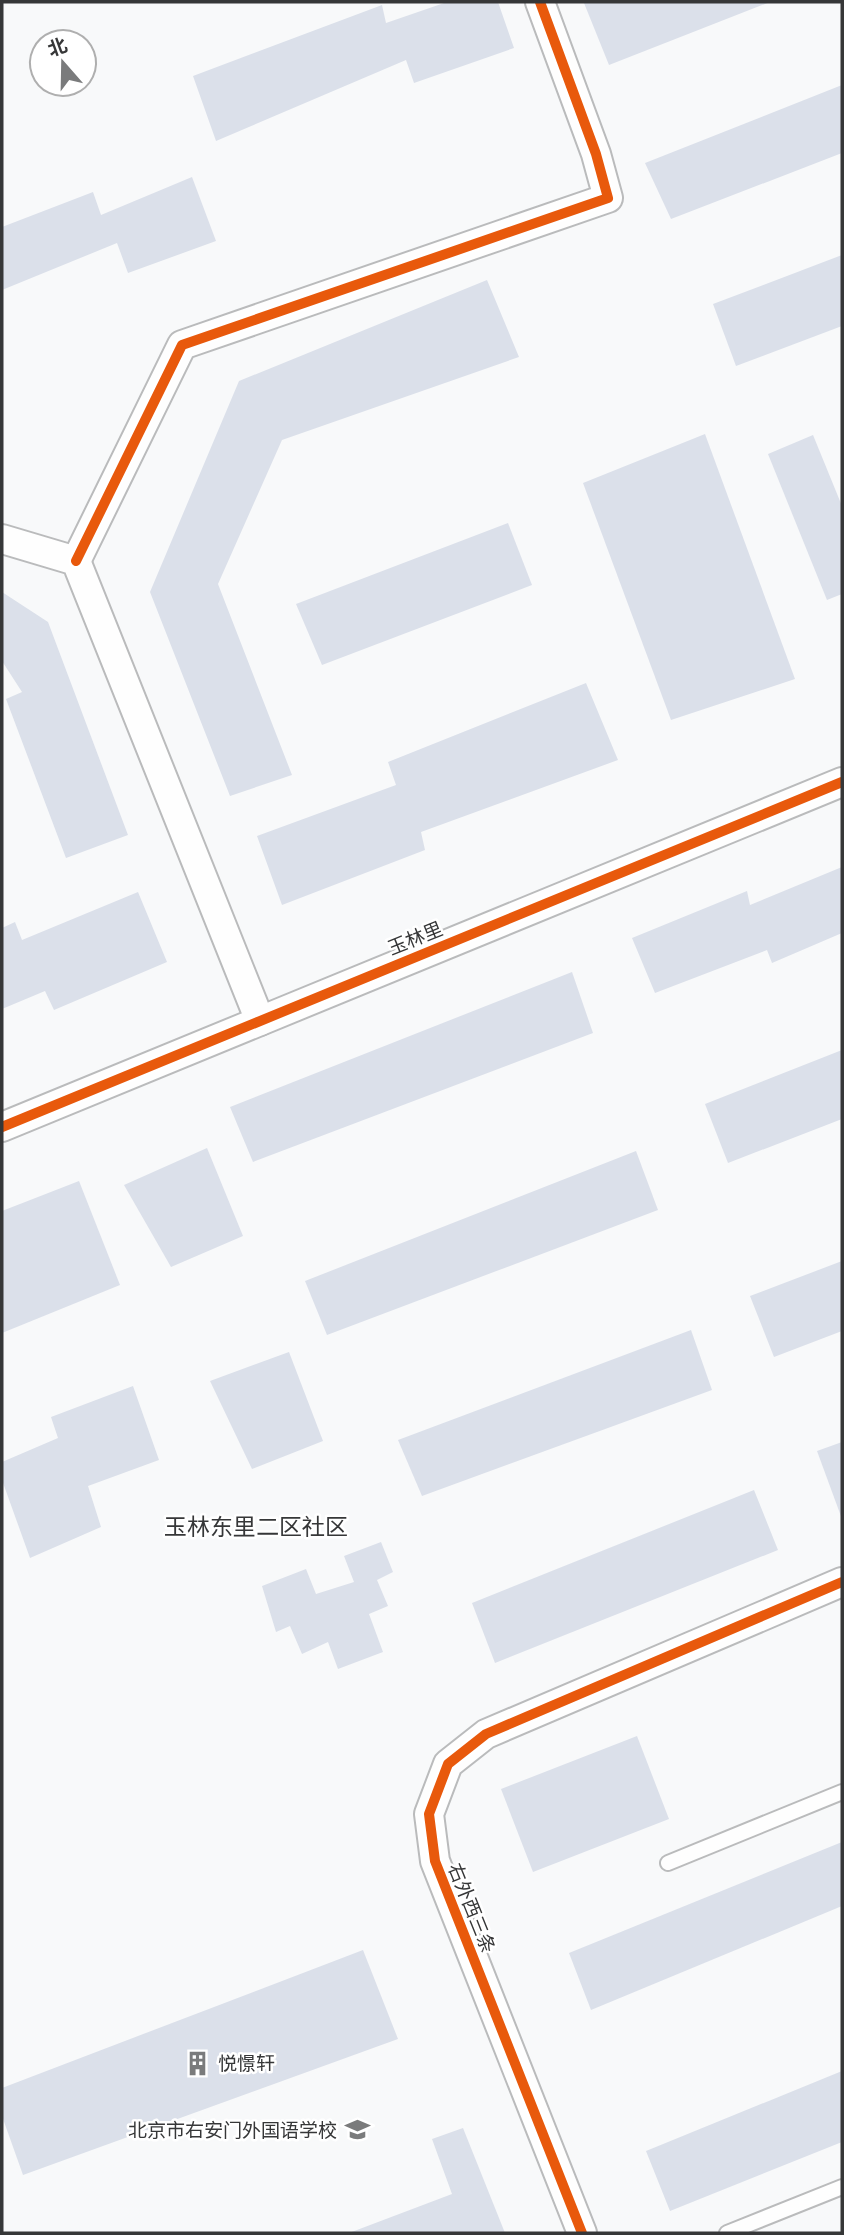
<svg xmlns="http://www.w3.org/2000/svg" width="844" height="2235" font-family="Manrope,'Noto Sans SC',sans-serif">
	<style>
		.building { fill: #dbe0ea }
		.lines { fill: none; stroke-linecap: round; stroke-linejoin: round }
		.service-casing { stroke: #babbbc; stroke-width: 18 }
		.minor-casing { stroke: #babbbc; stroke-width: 32 }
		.service { stroke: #fefefe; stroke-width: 14 }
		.minor { stroke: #fefefe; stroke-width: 28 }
		.cycleway-casing { stroke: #fff; stroke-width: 15 }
		.cycleway { stroke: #e8590c; stroke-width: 10 }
		.labels { text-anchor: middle; stroke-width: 5; stroke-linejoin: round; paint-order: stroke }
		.street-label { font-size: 19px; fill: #363738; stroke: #fff }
		.poi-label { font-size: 19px; fill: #363738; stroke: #fff; text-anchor: start }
		.quarter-label { font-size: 23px; fill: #363738; stroke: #fff }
	</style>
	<rect width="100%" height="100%" fill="#f8f9fa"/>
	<g class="building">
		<path d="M447 2H498L514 48 414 83 406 60 216 141 193 76 382 5 386 23Z"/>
		<path d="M588 2H770L609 65 584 3Z"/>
		<path d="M842 85V153L671 219 645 163Z"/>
		<path d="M192 177 216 241 128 273 117 243 2 290V227L93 192 101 215Z"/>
		<path d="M842 255V326L736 366 713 304Z"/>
		<path d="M487 280 519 357 282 440 218 584 292 775 230 796 150 592 239 381Z"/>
		<path d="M705 434 795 679 671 720 583 483Z"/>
		<path d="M813 435 842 506V594L827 600 768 454Z"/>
		<path d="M508 523 532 585 322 665 296 604Z"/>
		<path d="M2 592 48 622 128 835 66 858 6 699 22 692 2 661Z"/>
		<path d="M586 683 618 760 421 832 425 850 282 905 257 836 396 785 388 762Z"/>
		<path d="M842 867V933L772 963 767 950 655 993 632 938 747 891 750 905Z"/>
		<path d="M138 892 167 962 54 1010 45 991 2 1009V928L15 922 22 940Z"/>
		<path d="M572 972 593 1033 253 1162 230 1107Z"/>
		<path d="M842 1050V1119L728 1163 705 1104Z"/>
		<path d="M207 1148 243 1236 171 1267 124 1185Z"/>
		<path d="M636 1151 658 1210 327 1335 305 1281Z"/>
		<path d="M79 1181 120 1285 2 1333V1211Z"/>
		<path d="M842 1261V1331L774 1357 750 1296Z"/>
		<path d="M691 1330 712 1390 422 1496 398 1440Z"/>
		<path d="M289 1352 323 1441 252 1469 210 1381Z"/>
		<path d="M133 1386 159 1460 88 1486 101 1527 30 1558 2 1480V1462L58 1438 51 1417Z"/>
		<path d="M842 1442V1519L817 1451Z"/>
		<path d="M754 1490 778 1550 495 1663 472 1603Z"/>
		<path d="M381 1542 393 1572 377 1580 388 1606 369 1614 383 1652 338 1669 328 1642 302 1654 290 1626 276 1632 262 1586 306 1569 316 1594 354 1582 344 1556Z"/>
		<path d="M637 1736 669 1819 533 1872 501 1789Z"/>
		<path d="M842 1842V1906L591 2010 569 1953Z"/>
		<path d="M363 1950 398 2039 23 2175 2 2116V2088Z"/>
		<path d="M842 2071V2142L670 2211 646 2151Z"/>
		<path d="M463 2128 505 2233H349L452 2194 432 2139Z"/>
	</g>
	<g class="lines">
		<defs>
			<g id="service">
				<path d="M668 1863 842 1792"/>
				<path d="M727 2233 842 2187"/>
			</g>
			<g id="minor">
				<path d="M2 539 76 561 260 1021"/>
				<path d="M76 561 182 345 608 198 596 154 540 2"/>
				<path d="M2 1127 842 782"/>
				<path d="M582 2233 435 1861 429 1814 448 1764 486 1734 842 1582"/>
			</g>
		</defs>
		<use href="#service" class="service-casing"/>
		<use href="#minor" class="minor-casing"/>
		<use href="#service" class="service"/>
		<use href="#minor" class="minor"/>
		<defs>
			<g id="cycleway">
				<path d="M76 561 182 345 608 198 596 154 540 2"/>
				<path d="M2 1127 842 782"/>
				<path d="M582 2233 435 1861 429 1814 448 1764 486 1734 842 1582"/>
			</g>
		</defs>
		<use href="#cycleway" class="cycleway-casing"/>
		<use href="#cycleway" class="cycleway"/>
	</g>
	<defs>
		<symbol id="building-bare" viewBox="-9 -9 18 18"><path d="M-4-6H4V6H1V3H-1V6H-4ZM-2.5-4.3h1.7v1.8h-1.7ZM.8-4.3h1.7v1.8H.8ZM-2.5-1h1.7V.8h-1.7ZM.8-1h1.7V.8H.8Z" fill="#7a7b7c" stroke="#fff" stroke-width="2.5" paint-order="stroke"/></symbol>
		<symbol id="school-bare" viewBox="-9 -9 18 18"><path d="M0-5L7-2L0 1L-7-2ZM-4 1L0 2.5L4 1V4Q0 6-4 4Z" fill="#7a7b7c" stroke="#fff" stroke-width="2.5" paint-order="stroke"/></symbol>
	</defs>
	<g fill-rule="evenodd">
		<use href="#building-bare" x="180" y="2046" width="35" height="35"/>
		<use href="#school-bare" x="340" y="2112" width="35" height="35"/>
	</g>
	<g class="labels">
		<g class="street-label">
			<text transform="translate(415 938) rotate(-22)" y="7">玉林里</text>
			<text transform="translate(472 1908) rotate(68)" y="7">右外西三条</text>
		</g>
		<g class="poi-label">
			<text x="218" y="2070">悦憬轩</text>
			<text x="337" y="2137" text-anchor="end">北京市右安门外国语学校</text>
		</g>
		<g class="quarter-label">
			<text x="256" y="1535">玉林东里二区社区</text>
		</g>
	</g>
	<rect width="844" height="2235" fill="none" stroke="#363738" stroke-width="7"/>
	<g transform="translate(63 63) rotate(340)"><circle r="33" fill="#ffffff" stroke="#afafaf" stroke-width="2"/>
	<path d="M0-5L12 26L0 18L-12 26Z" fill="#7a7b7c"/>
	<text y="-10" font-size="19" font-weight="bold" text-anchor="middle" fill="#363738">北</text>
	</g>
</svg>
